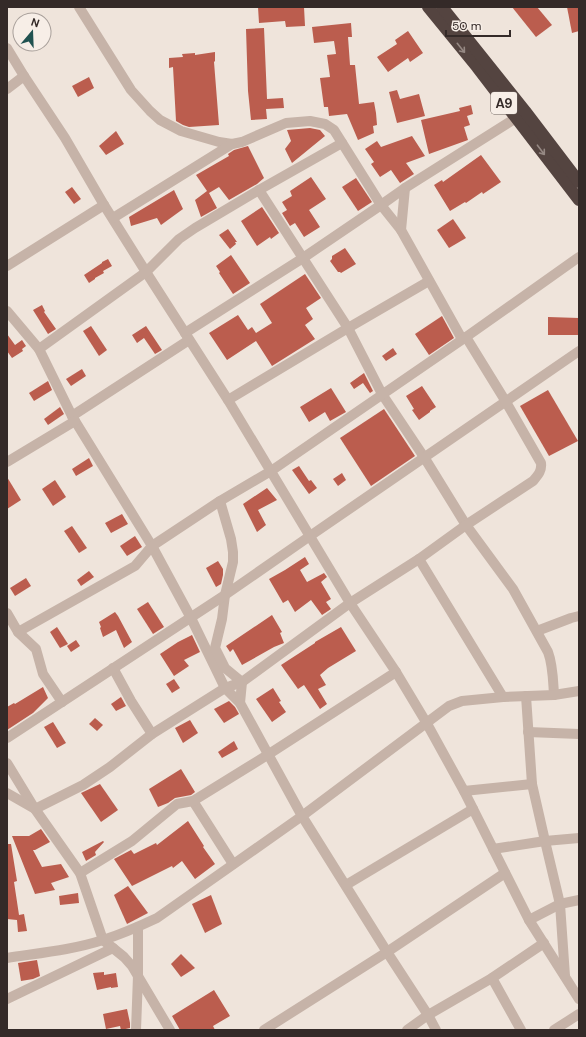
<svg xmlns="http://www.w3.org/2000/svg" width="586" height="1037" font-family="'DM Sans',sans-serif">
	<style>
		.building { fill: #bb5d4e }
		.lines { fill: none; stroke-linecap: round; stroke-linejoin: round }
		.minor { stroke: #c6b3a8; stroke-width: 10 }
		.highway { stroke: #544440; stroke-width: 12 }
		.oneway { stroke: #958883 }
		.labels { text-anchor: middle; stroke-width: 3; stroke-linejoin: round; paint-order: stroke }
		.shield { fill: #f7eee7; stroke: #6e6561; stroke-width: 1 }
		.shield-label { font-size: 13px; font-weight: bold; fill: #342a28 }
	</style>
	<rect width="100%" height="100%" fill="#efe4db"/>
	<g class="building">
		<path d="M258 7H304L305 26 286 27 285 21 259 23Z"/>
		<path d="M512 7H537L552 25 536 37Z"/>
		<path d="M567 7H579V31L572 33Z"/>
		<path d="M351 23 352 37H348L350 65H355L359 104 374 102 376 113 377 125 373 126 374 133 358 140 347 114 329 116 328 107H324L320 78 330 77 327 55 336 54 334 41 314 43 312 27Z"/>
		<path d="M264 28 267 99 283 98 284 108 266 109 267 119 251 120 248 91 246 29Z"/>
		<path d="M408 31 423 53 410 62 408 58 388 72 377 57 397 44 395 40Z"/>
		<path d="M215 52V61L214 62 219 125 189 127 183 125 176 121 173 67 169 68V58L183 57 182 54 195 53V55Z"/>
		<path d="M89 77 94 88 78 97 72 86Z"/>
		<path d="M397 90 400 99 419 94 425 116 397 123 389 92Z"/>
		<path d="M471 105 473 114 467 116 470 125 464 127 468 140 429 154 421 120 460 111 459 108Z"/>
		<path d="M310 128 320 130 325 136 292 163 285 149 291 141 287 130Z"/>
		<path d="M116 131 124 144 106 155 99 146Z"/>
		<path d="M412 136 425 156 406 163 414 174 400 183 391 170 380 177 371 164 374 162 365 149 377 141 381 147Z"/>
		<path d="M248 146 264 178 257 184 229 200 219 187 209 193 217 208 201 217 195 200 207 191 196 175 229 156 228 154 234 150Z"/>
		<path d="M481 155 501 182 483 194 482 192 466 203 465 202 450 211 434 185 442 180 443 182Z"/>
		<path d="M311 177 326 199 309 210 320 227 304 237 295 223 290 226 282 213 287 210 282 202 292 196 290 191Z"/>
		<path d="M356 178 372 202 358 211 342 187Z"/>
		<path d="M72 187 81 199 74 204 65 192Z"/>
		<path d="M174 190 183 209 161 225 157 218 131 226 129 217Z"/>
		<path d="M262 207 279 233 271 239 270 237 257 246 241 221Z"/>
		<path d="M453 219 466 238 449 248 437 230Z"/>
		<path d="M228 229 237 242H235L236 244 230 249 219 235Z"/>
		<path d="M345 248 356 264 341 273 340 272H338L330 261 332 259V256Z"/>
		<path d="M231 255 250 283 233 294 219 273 220 272 216 266Z"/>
		<path d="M108 259 112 266 103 271 104 273 95 278V279L89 283 84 275 102 263V262Z"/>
		<path d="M305 274 321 298 306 308 313 319 305 325 315 339 272 366 256 341 227 360 209 333 238 315 248 330 252 327 256 333 272 323 260 304Z"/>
		<path d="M42 305 45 311 44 312 56 329 48 334 33 310Z"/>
		<path d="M442 316 454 338 429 355 415 334Z"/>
		<path d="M548 317 579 318V335H548Z"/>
		<path d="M91 326 107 350 99 356 83 331Z"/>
		<path d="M146 326 162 350 155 354 144 338 137 343 132 335Z"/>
		<path d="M7 334 15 345 22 340 26 346 22 349 23 351 12 358 7 351Z"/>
		<path d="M393 348 397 354 386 361 382 356Z"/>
		<path d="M82 369 86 376 71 386 66 379Z"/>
		<path d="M364 373 373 391 370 393 363 383 354 389 350 383Z"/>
		<path d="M48 381 52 390 34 401 29 393Z"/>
		<path d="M422 386 436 407 430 411V412L419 420 412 410 414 409 406 396Z"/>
		<path d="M331 388 346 412 330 421 325 412 309 422 300 407Z"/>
		<path d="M548 390 578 441 549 456 520 406Z"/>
		<path d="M60 407 64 414 48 425 44 419Z"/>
		<path d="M384 409 415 456 371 486 340 438Z"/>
		<path d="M89 458 93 466 76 476 72 469Z"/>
		<path d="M299 466 309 481 311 480 317 488 309 494 292 470Z"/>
		<path d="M342 473 346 480 338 486 333 479Z"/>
		<path d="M7 477 21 500 7 509Z"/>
		<path d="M55 480 66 497 53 506 42 489Z"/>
		<path d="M267 488 277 500 258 510 266 525 257 532 243 504Z"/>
		<path d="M122 514 128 524 111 533 105 523Z"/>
		<path d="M72 526 87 548 79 553 64 531Z"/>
		<path d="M135 536 142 547 127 556 120 546Z"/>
		<path d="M305 557 309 564 300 570 307 582 324 573 327 577 321 582 331 599 326 602 331 609 322 615 311 600 295 612 288 600 283 603 269 579 285 570Z"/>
		<path d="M218 561 223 569V575L221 584 216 587 206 568Z"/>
		<path d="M89 571 94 577 81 586 77 580Z"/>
		<path d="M26 578 31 586 15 596 10 588Z"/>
		<path d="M148 602 164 627 153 634 137 609Z"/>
		<path d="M115 612 118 616 132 642 124 648 116 630 103 637 100 628 101 627 99 622Z"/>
		<path d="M272 615 282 632 280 633 284 643 274 647 242 665 233 649 230 652 226 646Z"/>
		<path d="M57 627 68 644 60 648 50 632Z"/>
		<path d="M341 627 356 651 328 668 320 675 326 685 318 689 327 704 320 709 304 685 298 689 281 665 315 643V642Z"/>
		<path d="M192 635 200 652 184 660 189 666 174 676 160 654 178 642Z"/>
		<path d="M76 640 80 646 71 652 67 646Z"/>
		<path d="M174 679 180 688 172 693 166 684Z"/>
		<path d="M43 687 48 698 33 713 7 730V707L14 703 15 704Z"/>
		<path d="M273 688 281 701 279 702 286 712 272 722 256 699Z"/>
		<path d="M121 697 126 706 116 711 111 704Z"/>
		<path d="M229 701 235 707 239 714 224 723 214 709Z"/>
		<path d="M95 718 103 725 97 731 89 724Z"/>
		<path d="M190 720 198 733 183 743 175 728Z"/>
		<path d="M53 722 66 743 57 748 44 727Z"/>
		<path d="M234 741 238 749 222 758 218 752Z"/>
		<path d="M181 769 195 792 191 795 175 798 168 803 158 807 149 789Z"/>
		<path d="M100 784 118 810 101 822 81 793Z"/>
		<path d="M188 821 204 846 203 847 215 864 195 879 182 861 173 868 172 866 132 886 114 859 131 850 134 854 156 843 157 845Z"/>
		<path d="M41 829 50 842 35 850H33L42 867 61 864 69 877 51 883 55 890 35 894 12 836H29Z"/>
		<path d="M103 841 104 842 95 852 96 855 86 861 82 852Z"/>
		<path d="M7 844H11L17 881 14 882 19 915 24 914 27 931 18 932 17 920 7 919Z"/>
		<path d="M128 886 148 913 127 924 114 895Z"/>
		<path d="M78 893 79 903 60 905 59 896Z"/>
		<path d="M211 895 222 924 205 933 192 904Z"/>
		<path d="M181 954 195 968 181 977 171 964Z"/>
		<path d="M37 960 40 976 33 979 21 981 18 963Z"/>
		<path d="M104 972V975L116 973 118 987 111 988V987L97 990 93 973Z"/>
		<path d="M214 990 230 1016 213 1026 215 1030H180L172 1016Z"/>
		<path d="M127 1009 130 1023V1028L121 1030 120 1026 106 1029 103 1014Z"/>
	</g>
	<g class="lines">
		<g class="minor">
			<path d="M79 7 131 90 150 111 160 120 181 131 219 142 232 144 242 142 286 123 310 121 325 124 334 130 381 205 401 230 462 339"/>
			<path d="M7 48 24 76 65 138 104 205 146 272 228 400 350 603 396 672 426 722 464 791 529 920 579 999"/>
			<path d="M7 89 24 76"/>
			<path d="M259 190 348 328 382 394 424 457 466 525 513 589 548 652C553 665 553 680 554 695"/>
			<path d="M113 218 232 144"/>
			<path d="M401 230 405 188"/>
			<path d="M7 266 104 205"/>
			<path d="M7 311 39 349 72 416 152 546 191 618 225 688 240 703 302 816 387 952 428 1015 436 1030"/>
			<path d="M185 333 303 258 381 205 405 188 516 118"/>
			<path d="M39 349 146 272 179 239 195 228 259 190 342 143"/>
			<path d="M228 400 348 328 429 281"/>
			<path d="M72 416 189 340"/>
			<path d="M7 462 75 421"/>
			<path d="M220 501 231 539 233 552V562L225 595 222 619 215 648 225 668 242 682 240 703"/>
			<path d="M419 559 503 697"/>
			<path d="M7 613 18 632 36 649 43 674 62 702"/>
			<path d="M537 631 571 618 579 616"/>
			<path d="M18 632 135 566 152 546 220 501 271 471 466 337 579 257"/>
			<path d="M113 668 131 701 152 734"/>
			<path d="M526 696 532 784 545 841 560 904 565 976"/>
			<path d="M528 732 579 734"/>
			<path d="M7 738 225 595 310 536 579 351"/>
			<path d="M7 763 35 809 80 873 103 940 124 957 132 966 170 1030"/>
			<path d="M464 791 532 784"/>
			<path d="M7 793 35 809 83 785 110 767 152 734 225 688 242 682 350 603 419 559 466 525 533 481C538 475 542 471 541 463L506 402 466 337"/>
			<path d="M193 801 233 864"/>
			<path d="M493 849 545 841 579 838"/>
			<path d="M80 873 132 841 177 804 193 801 269 754 396 672"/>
			<path d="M346 885 473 809"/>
			<path d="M529 920 560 904 579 900"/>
			<path d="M7 958C39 953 72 950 103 940 122 934 140 926 157 918L302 816 449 706 462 701 503 697 554 695 579 691"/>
			<path d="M492 978 521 1030"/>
			<path d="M7 999 113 948"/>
			<path d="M136 1030 138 976V927"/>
			<path d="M264 1030 387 952 505 873"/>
			<path d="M407 1030 428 1015 492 978 544 943"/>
			<path d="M554 1030 579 1014"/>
		</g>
		<g class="highway">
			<path d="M428 7 477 67 579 200"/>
			<path d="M442 7 525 111 579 182"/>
		</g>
	</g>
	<defs><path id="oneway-shaft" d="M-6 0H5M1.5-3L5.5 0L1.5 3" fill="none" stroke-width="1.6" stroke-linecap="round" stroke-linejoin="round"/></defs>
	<g class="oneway">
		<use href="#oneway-shaft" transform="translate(461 48) rotate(51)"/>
		<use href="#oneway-shaft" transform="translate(541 150) rotate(53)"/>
	</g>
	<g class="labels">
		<rect class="shield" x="491" y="92" width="26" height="22" rx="3"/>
		<g class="shield-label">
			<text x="504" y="108">A9</text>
		</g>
	</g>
	<rect width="586" height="1037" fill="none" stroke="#342a28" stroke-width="16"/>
	<g transform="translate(32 32) rotate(19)"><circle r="19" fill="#f7eee7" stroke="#a9a09b"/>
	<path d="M0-3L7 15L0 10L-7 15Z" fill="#215250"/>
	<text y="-6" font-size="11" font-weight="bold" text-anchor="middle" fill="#342a28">N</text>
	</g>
	<path d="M446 30v6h64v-6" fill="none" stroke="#342a28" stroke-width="2"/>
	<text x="452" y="30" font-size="12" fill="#342a28" stroke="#f7eee7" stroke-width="3" paint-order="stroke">50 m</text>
</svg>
